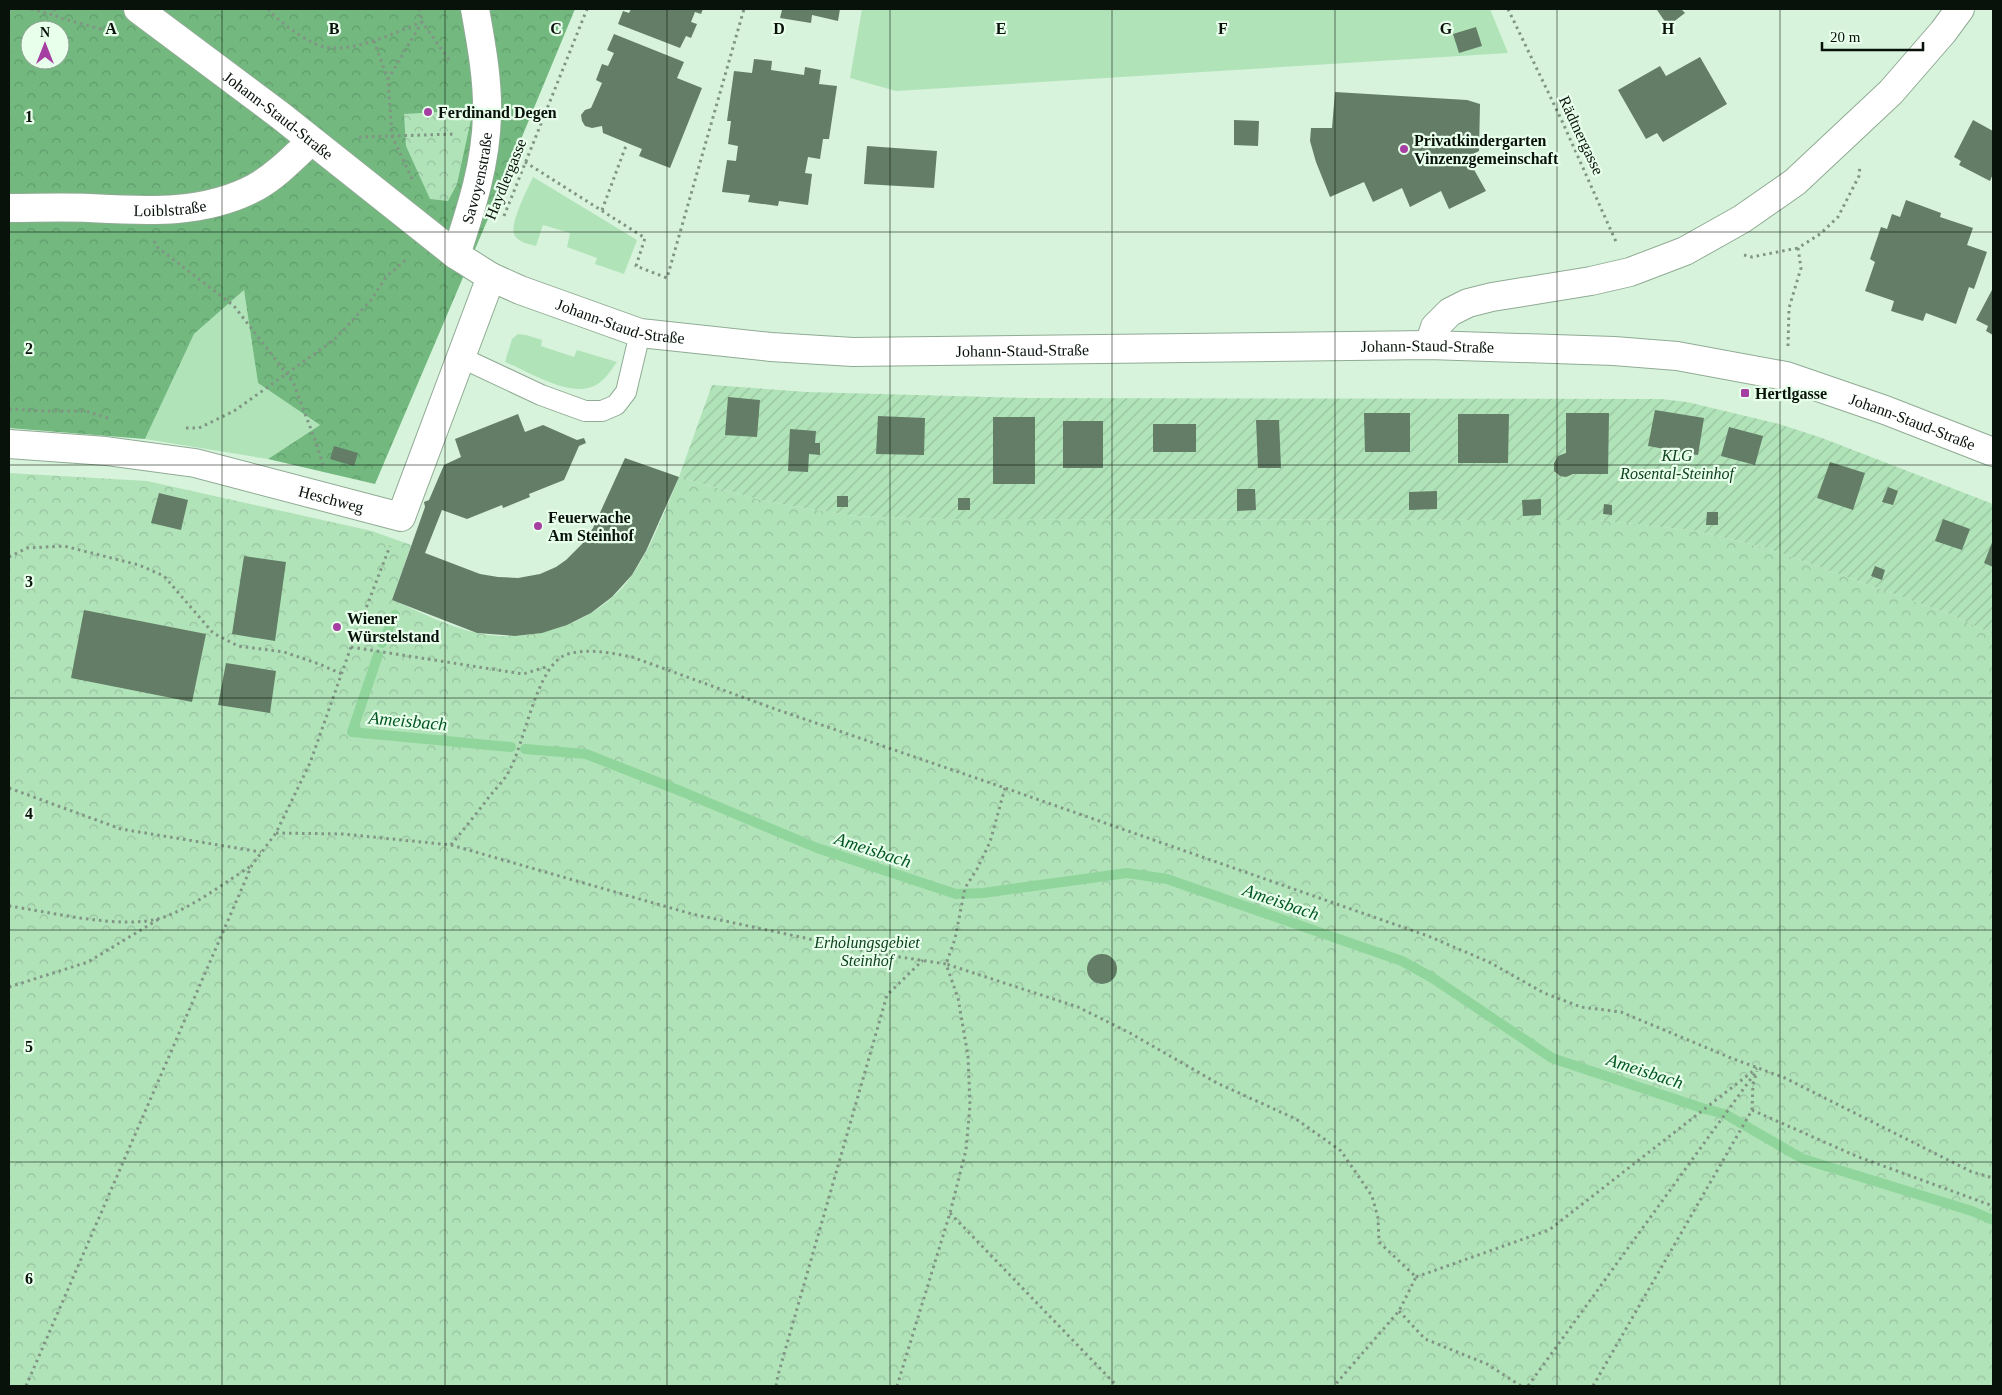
<svg xmlns="http://www.w3.org/2000/svg" width="2002" height="1395" font-family="Georgia,serif">
	<style>
		.grass { fill: #b1e3b9 }
		.forest { fill: url(#forest-crowns); fill-rule: evenodd }
		.park { fill: url(#park-crowns) }
		.garden { fill: url(#garden-furrows) }
		.lines { fill: none; stroke-linecap: round; stroke-linejoin: round }
		.stream { stroke: #90d69c; stroke-width: 10 }
		.building { fill: #647d67 }
		.lane-casing { stroke: #90ab94; stroke-width: 22 }
		.street-casing { stroke: #90ab94; stroke-width: 30 }
		.secondary-casing { stroke: #90ab94; stroke-width: 30 }
		.path { stroke: #819584; stroke-width: 3; stroke-dasharray: 2.5 4; stroke-linecap: butt }
		.lane { stroke: #fff; stroke-width: 20 }
		.street { stroke: #fff; stroke-width: 28 }
		.secondary { stroke: #fff; stroke-width: 28 }
		.grid { fill: none; stroke: #08110a; stroke-width: 1; stroke-opacity: 0.55 }
		.poi-dot { fill: #a63fa2; stroke: #e8ffeb; stroke-width: 2 }
		.labels { text-anchor: middle; stroke-width: 4.5; stroke-linejoin: round; paint-order: stroke }
		.poi-label { font-size: 16px; font-weight: bold; fill: #08110a; stroke: #e8ffeb; text-anchor: start }
		.street-label { font-size: 16px; fill: #08110a; stroke: #e8ffeb }
		.park-label { font-size: 16px; font-style: italic; fill: #0d411c; stroke: #e8ffeb }
		.water-label { font-size: 18px; font-style: italic; fill: #035723; stroke: #e8ffeb }
		.grid-label { font-size: 16px; text-anchor: middle; font-weight: bold; fill: #08110a; stroke: #e8ffeb; stroke-width: 4.5; stroke-linejoin: round; paint-order: stroke }
	</style>
	<defs>
		<pattern id="forest-crowns" width="20" height="18" patternUnits="userSpaceOnUse" patternTransform="scale(1.25)"><rect width="20" height="18" fill="#72b87f"/><path d="M2 6a3 3 0 1 1 6 0M12 15a3 3 0 1 1 6 0" fill="none" stroke="#619d6c"/></pattern>
		<pattern id="park-crowns" width="20" height="18" patternUnits="userSpaceOnUse" patternTransform="scale(1.25)"><rect width="20" height="18" fill="#b1e3b9"/><path d="M2 6a3 3 0 1 1 6 0M12 15a3 3 0 1 1 6 0" fill="none" stroke="#97c29e"/></pattern>
		<pattern id="garden-furrows" width="10" height="10" patternUnits="userSpaceOnUse" patternTransform="scale(1.25)"><rect width="10" height="10" fill="#b1e3b9"/><path d="M-1 1l2-2M0 10L10 0M9 11l2-2" fill="none" stroke="#97c29e"/></pattern>
	</defs>
	<rect width="100%" height="100%" fill="#d7f3db"/>
	<g class="grass">
		<path d="M862 9H1490L1508 53 896 91 850 78Z"/>
		<path d="M533 177 637 240 624 274 595 264 597 258 567 247 570 233 543 225 536 246C529 244 520 243 515 236 508 226 528 188 533 177Z"/>
		<path d="M244 290 258 383 320 425 268 459 145 439 194 334Z"/>
		<path d="M518 334 526 335 542 340 541 346 574 357 577 350 617 362C611 370 605 380 596 385 571 399 530 372 505 362L512 339Z"/>
	</g>
	<path class="forest" d="M9 9H575L490 214 375 484 268 459 320 425 258 383 244 290 194 334 145 439 9 428ZM30 30H60V60H30Z"/>
	<g class="park">
		<path d="M473 110 457 184 448 201 430 199 406 146 404 114Z"/>
		<path d="M9 473 147 481 372 531 411 545 392 600C419 611 448 627 477 633 533 645 601 622 633 574 653 544 665 510 679 477L761 500 803 508 856 516 940 519 1598 520 1698 531 1767 548 1949 614 1993 634V1386H9Z"/>
	</g>
	<path class="garden" d="M712 385 806 392 1028 398 1661 399 1687 402 1779 424 1822 438 1993 504V634L1949 614 1767 548 1698 531 1597 520 940 519 856 516 803 508 761 500 679 477Z"/>
	<g class="lines">
		<g class="stream">
			<path d="M382 643 395 615"/>
			<path d="M378 655 352 732 511 747"/>
			<path d="M525 749 586 754 683 792 817 848 956 894 983 893 1127 873 1167 879 1402 961 1431 977 1552 1058 1705 1109 1725 1114 1803 1159 1972 1211 1993 1220"/>
		</g>
	</g>
	<g class="building">
		<path d="M631 9H703L701 14 695 12 691 22 697 24 691 38 686 36 680 48 618 24 623 11 629 13Z"/>
		<path d="M778 9H840L838 21 812 15 811 23 780 18 782 10Z"/>
		<path d="M1659 9H1681L1685 13 1668 26 1657 10Z"/>
		<path d="M1476 27 1482 46 1459 53 1453 34Z"/>
		<path d="M614 34 684 62 677 78 702 88 670 168 639 156 642 149 603 133 602 126 592 128 585 126 582 121 581 115 585 110 591 108 602 83 596 80 602 64 608 66 614 53 607 50Z"/>
		<path d="M1700 57 1727 104 1663 142 1657 133 1646 139 1618 90 1660 66 1666 76Z"/>
		<path d="M754 59 772 61 771 70 804 75 805 67 821 70 819 84 837 86 829 139H823L820 159 808 157 805 173 812 174 808 205 779 201 778 206 748 202 750 195 722 192 727 160 736 161 738 146 728 144 731 121H727L734 71 752 73Z"/>
		<path d="M1335 92 1467 100 1480 104 1479 151 1467 157 1486 191 1449 209 1441 191 1410 207 1402 188 1373 202 1364 182 1330 197 1316 162 1310 141 1311 128H1332Z"/>
		<path d="M1234 120 1259 121 1258 146 1234 145Z"/>
		<path d="M1973 120 1993 131V174L1990 181 1959 165 1961 161 1954 157Z"/>
		<path d="M867 146 937 151 934 188 864 184Z"/>
		<path d="M1906 200 1941 213 1940 217 1973 228 1967 245 1987 252 1974 289 1969 287 1956 324 1926 313 1923 321 1891 311 1894 301 1865 291 1875 262 1870 259 1881 227 1887 229 1892 214 1900 217Z"/>
		<path d="M1993 288V335L1986 331 1988 326 1976 320Z"/>
		<path d="M728 397 760 400 757 437 725 435Z"/>
		<path d="M1655 410 1704 418 1698 455 1648 446Z"/>
		<path d="M1364 413H1410V452H1365Z"/>
		<path d="M1566 413H1609L1608 474H1573L1566 477 1560 476 1554 471V463L1558 456 1566 453Z"/>
		<path d="M518 414 525 432 543 425 577 440 584 438 586 443 579 446 564 480 529 494 530 497 503 508 502 505 467 519 442 510 425 553 480 574 498 577 518 578 540 574 556 567 566 560 582 544 593 528 625 458 679 477 646 551 632 575 612 597 591 613 567 625 542 633 515 636 477 633 392 600 425 507 424 502 429 500 444 465 461 457 455 439Z"/>
		<path d="M1458 414H1509L1508 463H1458Z"/>
		<path d="M878 416 925 418 924 455 876 454Z"/>
		<rect x="993" y="417" width="42" height="67"/>
		<path d="M1256 420H1279L1281 468H1258Z"/>
		<rect x="1063" y="421" width="40" height="47"/>
		<rect x="1153" y="424" width="43" height="28"/>
		<path d="M1729 427 1763 436 1755 465 1721 456Z"/>
		<path d="M790 429 816 431 815 443H820V455L809 454 808 472 788 471Z"/>
		<path d="M334 446 358 453 354 466 330 459Z"/>
		<path d="M1830 462 1865 473 1853 510 1817 498Z"/>
		<path d="M1888 487 1898 491 1893 505 1882 502Z"/>
		<path d="M1237 489H1255L1256 510 1237 511Z"/>
		<path d="M1437 491V509L1409 510V492Z"/>
		<path d="M159 493 188 500 181 530 151 523Z"/>
		<rect x="837" y="496" width="11" height="11"/>
		<rect x="958" y="498" width="12" height="12"/>
		<path d="M1541 499V515L1523 516 1522 500Z"/>
		<path d="M1604 504 1612 505V515L1603 514Z"/>
		<path d="M1707 512H1718V525H1706Z"/>
		<path d="M1943 519 1970 529 1962 550 1935 541Z"/>
		<path d="M1993 540V567L1984 563Z"/>
		<path d="M244 556 286 562 275 641 232 634Z"/>
		<path d="M1875 566 1885 570 1882 580 1871 576Z"/>
		<path d="M84 610 206 634 192 702 71 678Z"/>
		<path d="M226 663 276 671 270 713 218 705Z"/>
		<circle cx="1102" cy="969" r="15"/>
	</g>
	<g class="lines">
		<defs>
			<path id="lane" d="M460 357 541 395 585 411H602L616 405 626 392 640 333"/>
			<g id="street">
				<path id="s1" d="M9 208C35 208 62 207 89 208 146 211 204 215 256 187 277 175 294 157 311 141"/>
				<path id="s2" d="M456 255C471 209 486 164 487 115 488 79 481 43 475 9"/>
				<path d="M1429 345 1435 327 1450 312 1468 303 1492 297 1591 281 1630 272 1685 251 1742 219 1795 182 1891 92 1943 32 1960 9"/>
				<path id="s3" d="M9 444 106 451 195 463 401 517 491 277"/>
			</g>
			<g id="secondary">
				<path id="s4" d="M138 9 281 116 456 255 491 277 520 290 640 333 771 347 853 352 1429 345 1614 351 1677 356 1786 376 1885 410 1993 452"/>
			</g>
		</defs>
		<use href="#lane" class="lane-casing"/>
		<use href="#street" class="street-casing"/>
		<use href="#secondary" class="secondary-casing"/>
		<g class="path">
			<path d="M31 9 57 16"/>
			<path d="M54 9 57 17 115 33"/>
			<path d="M268 9C273 16 281 21 288 27 299 35 312 44 325 47 354 53 396 32 422 22L450 61"/>
			<path d="M1508 9 1562 121 1617 244"/>
			<path d="M374 41 388 79"/>
			<path d="M359 137 456 134"/>
			<path d="M525 162 645 238 636 266 667 278 744 9"/>
			<path d="M412 179 392 136 388 79 422 22 419 9"/>
			<path d="M602 210 627 143"/>
			<path d="M504 216 587 9"/>
			<path d="M154 241 157 247 234 306 293 382 317 445 323 465"/>
			<path d="M1744 255 1752 257 1798 248"/>
			<path d="M1788 346 1789 308 1801 268 1798 248 1820 234 1838 217 1859 176 1860 166"/>
			<path d="M9 409 46 411H85L108 418"/>
			<path d="M186 428H199L234 411 334 340 371 300 386 277 408 258"/>
			<path d="M9 557 27 548 64 546 139 565 164 576 213 633 238 646 284 652 319 664 342 674"/>
			<path d="M351 647 523 674 549 666"/>
			<path d="M9 788 121 829 261 852"/>
			<path d="M1005 788 990 842 977 869 965 888 955 939 946 964 1078 1007 1130 1033 1217 1083 1296 1119 1341 1151 1372 1196 1378 1218 1379 1242 1416 1277 1399 1311 1334 1386"/>
			<path d="M276 833 343 834 451 845 692 914 880 954 946 964 958 998 968 1056 970 1105 966 1150 950 1213 897 1386"/>
			<path d="M451 845C464 829 477 813 489 797 495 789 503 782 508 773 525 745 536 663 568 654 588 648 612 653 632 657L778 710 1005 788 1428 936 1489 962 1544 993 1581 1007 1621 1012 1731 1058 1785 1078 1972 1172 1993 1178"/>
			<path d="M9 906C51 912 121 930 161 918 192 908 224 883 251 866"/>
			<path d="M9 987 88 962 159 919"/>
			<path d="M1752 1110 1856 1156 1993 1206"/>
			<path d="M950 1213 1117 1386"/>
			<path d="M1416 1277 1549 1230 1757 1068"/>
			<path d="M1399 1311 1425 1339 1487 1364 1521 1386"/>
			<path d="M26 1386 252 865 276 833 310 763 351 647 390 546"/>
			<path d="M776 1386 778 1375 887 995 923 960"/>
			<path d="M1528 1386 1755 1073"/>
			<path d="M1593 1386 1752 1110 1753 1084 1757 1071"/>
		</g>
		<use href="#lane" class="lane"/>
		<use href="#street" class="street"/>
		<use href="#secondary" class="secondary"/>
	</g>
	<path class="grid" d="M222 9V1386M445 9V1386M667 9V1386M890 9V1386M1112 9V1386M1335 9V1386M1557 9V1386M1780 9V1386M9 232H1993M9 465H1993M9 698H1993M9 930H1993M9 1162H1993"/>
	<g class="poi-dot">
		<circle cx="428" cy="112" r="5"/>
		<circle cx="1404" cy="149" r="5"/>
		<rect x="1740" y="388" width="10" height="10" rx="2.5"/>
		<circle cx="538" cy="526" r="5"/>
		<circle cx="337" cy="627" r="5"/>
	</g>
	<g class="labels">
		<g class="poi-label">
			<text x="438" y="118">Ferdinand Degen</text>
			<text x="1414" y="146">Privatkindergarten<tspan x="1414" dy="18">Vinzenzgemeinschaft</tspan></text>
			<text x="1755" y="399">Hertlgasse</text>
			<text x="548" y="523">Feuerwache<tspan x="548" dy="18">Am Steinhof</tspan></text>
			<text x="347" y="624">Wiener<tspan x="347" dy="18">Würstelstand</tspan></text>
		</g>
		<g class="street-label">
			<text dy="6" stroke="none"><textPath href="#s4" startOffset="176">Johann-Staud-Straße</textPath></text>
			<text transform="translate(1582 135) rotate(65)" y="6">Rädtnergasse</text>
			<text dy="6" stroke="none"><textPath href="#s2" startOffset="80">Savoyenstraße</textPath></text>
			<text transform="translate(505 179) rotate(-68)" y="6">Haydlergasse</text>
			<text dy="6" stroke="none"><textPath href="#s1" startOffset="161">Loiblstraße</textPath></text>
			<text dy="6" stroke="none"><textPath href="#s4" startOffset="581">Johann-Staud-Straße</textPath></text>
			<text dy="6" stroke="none"><textPath href="#s4" startOffset="1391">Johann-Staud-Straße</textPath></text>
			<text dy="6" stroke="none"><textPath href="#s4" startOffset="986">Johann-Staud-Straße</textPath></text>
			<text dy="6" stroke="none"><textPath href="#s4" startOffset="1886">Johann-Staud-Straße</textPath></text>
			<text dy="6" stroke="none"><textPath href="#s3" startOffset="328">Heschweg</textPath></text>
		</g>
		<g class="park-label">
			<text x="1677" y="461">KLG<tspan x="1677" dy="18">Rosental-Steinhof</tspan></text>
			<text x="867" y="948">Erholungsgebiet<tspan x="867" dy="18">Steinhof</tspan></text>
		</g>
		<g class="water-label">
			<text transform="translate(408 721) rotate(5)" y="6">Ameisbach</text>
			<text transform="translate(873 850) rotate(18)" y="6">Ameisbach</text>
			<text transform="translate(1281 902) rotate(19)" y="6">Ameisbach</text>
			<text transform="translate(1645 1071) rotate(18)" y="6">Ameisbach</text>
		</g>
	</g>
	<g class="grid-label">
		<text x="111" y="34">A</text>
		<text x="334" y="34">B</text>
		<text x="556" y="34">C</text>
		<text x="779" y="34">D</text>
		<text x="1001" y="34">E</text>
		<text x="1223" y="34">F</text>
		<text x="1446" y="34">G</text>
		<text x="1668" y="34">H</text>
		<text x="29" y="122">1</text>
		<text x="29" y="354">2</text>
		<text x="29" y="587">3</text>
		<text x="29" y="819">4</text>
		<text x="29" y="1052">5</text>
		<text x="29" y="1284">6</text>
	</g>
	<rect width="2002" height="1395" fill="none" stroke="#08110a" stroke-width="20"/>
	<g transform="translate(45 45)"><circle r="24" fill="#e8ffeb" stroke="#8ea091"/>
	<path d="M0-4L9 19L0 12L-9 19Z" fill="#a63fa2"/>
	<text y="-8" font-size="14" font-weight="bold" text-anchor="middle" fill="#08110a">N</text>
	</g>
	<path d="M1822 42v8h101v-8" fill="none" stroke="#08110a" stroke-width="2.5"/>
	<text x="1830" y="42" font-size="15" fill="#08110a" stroke="#e8ffeb" stroke-width="4" paint-order="stroke">20 m</text>
</svg>
